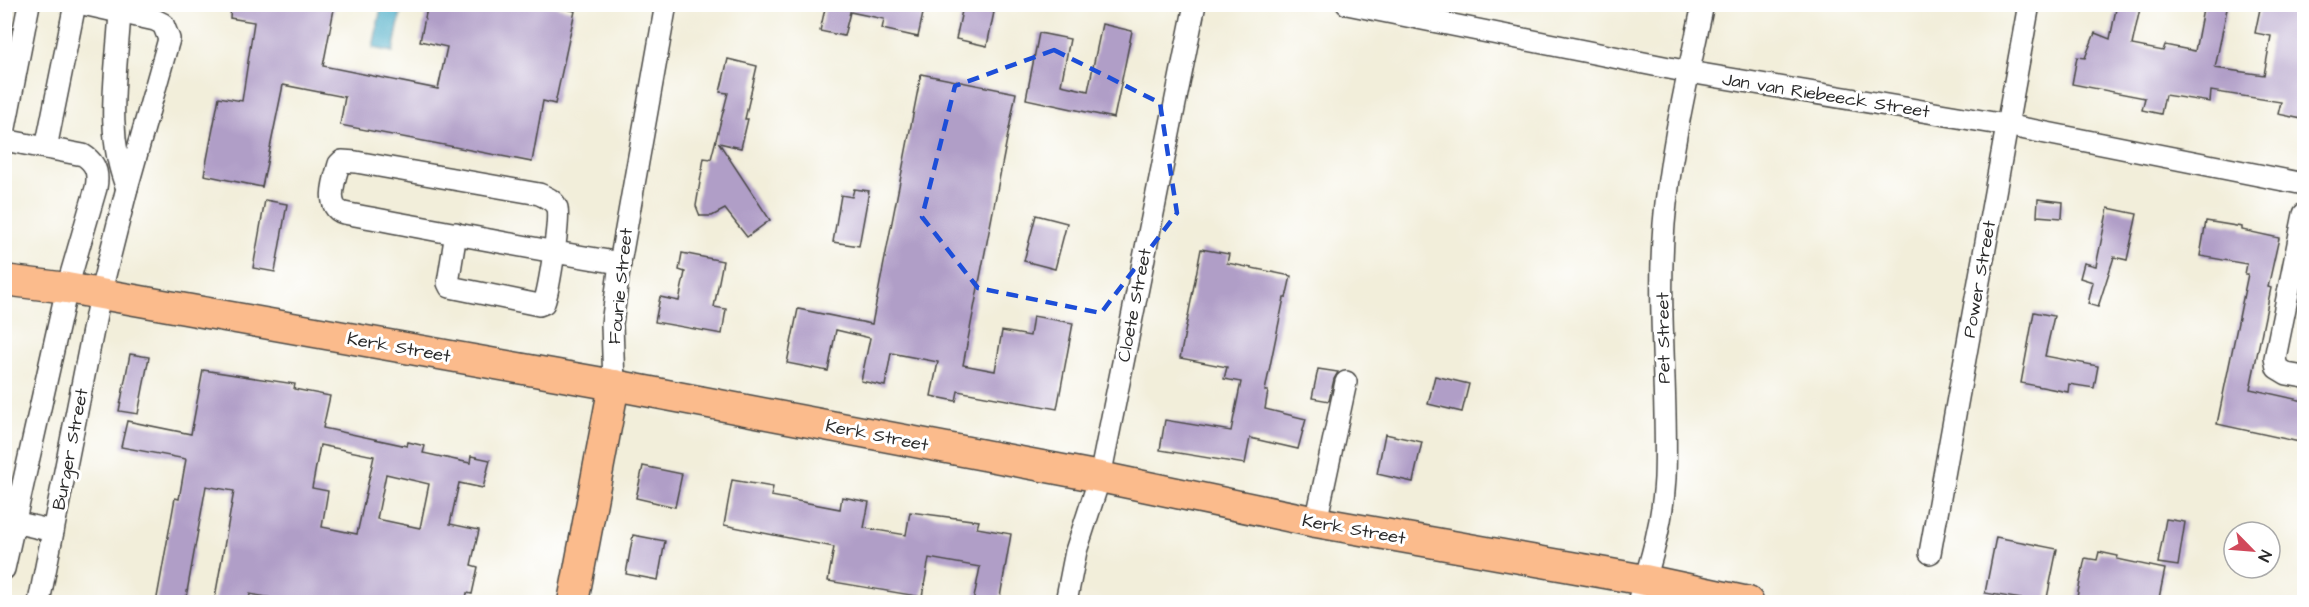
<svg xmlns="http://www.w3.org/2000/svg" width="2309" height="607" font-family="'Architects Daughter',sans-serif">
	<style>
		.water { fill: #46aac5; stroke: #386a78; stroke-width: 1.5 }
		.building { fill: #b09ec7; fill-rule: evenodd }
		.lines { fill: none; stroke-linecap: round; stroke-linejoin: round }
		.minor-casing { stroke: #494845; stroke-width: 24 }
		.highway-casing { stroke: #494845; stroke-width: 33 }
		.minor { stroke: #fff; stroke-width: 21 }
		.highway { stroke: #fbbb8c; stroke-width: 30 }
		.marked { fill: none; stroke: #1d4ed8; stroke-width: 4.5; stroke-dasharray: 12 8; stroke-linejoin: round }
		.labels { text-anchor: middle; stroke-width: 6; stroke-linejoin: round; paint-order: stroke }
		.street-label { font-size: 18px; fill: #2b2b2b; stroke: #fff }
	</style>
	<rect width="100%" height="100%" fill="#fff"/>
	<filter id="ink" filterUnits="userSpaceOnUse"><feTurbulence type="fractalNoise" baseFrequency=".0167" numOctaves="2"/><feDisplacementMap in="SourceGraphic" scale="12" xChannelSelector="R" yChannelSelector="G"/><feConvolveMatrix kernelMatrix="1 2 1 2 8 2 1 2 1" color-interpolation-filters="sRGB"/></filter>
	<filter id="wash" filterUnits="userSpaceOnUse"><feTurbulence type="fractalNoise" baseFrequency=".008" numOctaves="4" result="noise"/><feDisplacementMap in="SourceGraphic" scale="24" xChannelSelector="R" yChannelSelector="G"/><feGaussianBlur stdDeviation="1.35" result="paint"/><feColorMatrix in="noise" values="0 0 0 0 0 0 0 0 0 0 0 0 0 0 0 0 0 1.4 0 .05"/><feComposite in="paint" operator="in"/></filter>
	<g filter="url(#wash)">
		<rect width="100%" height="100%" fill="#f2eeda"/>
		<path class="water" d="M381 8 401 12 393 52 373 48Z"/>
		<g id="blocks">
			<g class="building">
				<path d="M231 4H335L323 66 438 89 447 47 420 41 428 4H544L575 11 555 104 543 101 532 162 340 125 345 97 283 85 262 187 204 175 219 97 242 101 254 22 230 18Z"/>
				<path d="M826 4H925L918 37 882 29 884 19 850 12 844 36 820 31Z"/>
				<path d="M2117 4H2141L2132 45 2163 51 2165 45 2195 51 2204 4H2228L2215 68 2264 75 2271 36 2255 33 2261 4H2304V110L2302 119 2278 114 2281 102 2211 91 2210 102 2165 95 2161 114 2142 110 2145 98 2072 84 2077 57 2085 58 2095 33 2110 39Z"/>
				<path d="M963 6 994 12 987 46 956 39Z"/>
				<path d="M1102 24 1132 31 1114 118 1026 99 1039 33 1070 39 1061 85 1088 91Z"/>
				<path d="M728 59 757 66 745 119H748L741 148 719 143 770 220 747 237 725 209 712 216H700L696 206 704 158 711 159 728 93 720 92Z"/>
				<path d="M921 74 1016 93 963 365 995 371 1002 331 1030 336 1033 316 1073 323 1057 409 958 391 956 401 931 396 938 362 891 353 885 386 861 381 870 338 836 330 828 371 787 363 798 309 872 324Z"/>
				<path d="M854 189 869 191 859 246 833 242 841 195 852 197Z"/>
				<path d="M2038 199 2063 202 2062 218 2037 216Z"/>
				<path d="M265 200 287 204 275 272 253 268Z"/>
				<path d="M2108 208 2137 214 2127 260 2114 257 2098 307 2088 304 2093 282 2080 278 2084 263 2096 266Z"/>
				<path d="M1036 215 1067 223 1055 269 1024 261Z"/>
				<path d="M2206 221 2242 227V230L2279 238 2268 287 2271 288 2250 389 2304 401V443L2217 424 2248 274H2245L2247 264 2200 256Z"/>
				<path d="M1201 249 1229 254 1227 263 1291 276 1286 298H1284L1271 361 1265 391H1268L1265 409 1306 419 1298 449 1250 438 1245 464 1160 450 1165 420 1231 431 1241 382 1224 379 1227 367 1180 358Z"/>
				<path d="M682 253 723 261 714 307 726 309 722 334 655 322 660 297 679 301 685 272 679 270Z"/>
				<path d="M2034 312 2054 316 2045 356 2098 366 2094 388 2069 384 2068 392 2021 383Z"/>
				<path d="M130 354 149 357 138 414 119 411Z"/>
				<path d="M1318 369 1338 372 1334 379 1329 401 1312 398Z"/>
				<path d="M203 370 295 384 294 389 330 396 323 428 407 446 408 442 425 446 423 453 470 463 471 456 490 460 483 488 459 483 450 524 479 530 471 565 478 567 472 594 467 593 465 603H300L250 594 248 603H214L234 491 206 486 185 603H156L175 498 179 499 186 459 121 447 127 421 191 434ZM320 445 374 456 357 534 322 527 328 491 312 488ZM386 474 429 484 420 528 377 519Z"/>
				<path d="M1435 376 1469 384 1462 412 1428 404Z"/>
				<path d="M1385 434 1422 442 1413 482 1377 474Z"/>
				<path d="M643 466 682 474 675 507 636 498Z"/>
				<path d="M732 480 773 487 771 496 840 509 842 497 869 502 864 528 906 535 910 512 979 521 977 528 1011 534 999 603H973L980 567 929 558 922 597 828 581 834 547 724 525Z"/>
				<path d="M2166 519 2185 522 2178 566 2158 563Z"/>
				<path d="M633 535 665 541 658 580 626 574Z"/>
				<path d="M1996 537 2057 549 2046 603 1985 593Z"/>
				<path d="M2099 552 2118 556 2117 559 2165 569 2158 603H2105L2077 597 2085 558 2097 560Z"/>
			</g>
		</g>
	</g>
	<g filter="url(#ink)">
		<use href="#blocks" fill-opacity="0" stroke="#494845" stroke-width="1.5"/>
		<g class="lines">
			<defs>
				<g id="minor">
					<path d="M1347 4 1689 72 2006 125 2304 184"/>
					<path d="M120 12C117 70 104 133 127 188"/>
					<path d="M4 133 29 4"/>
					<path d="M4 140 83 155C96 163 99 173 96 188L67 288 4 569"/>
					<path d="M46 148 75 4"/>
					<path d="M2304 214 2275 358 2277 368 2287 374 2304 377"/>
					<path d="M456 233 448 283 450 287 539 305 544 303C549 290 560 221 557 208 554 200 546 197 539 194L356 162 342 161 339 164C335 178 324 208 344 213 436 230 527 248 620 263"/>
					<path d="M614 385 612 324 620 263 666 4"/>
					<path d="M4 514 14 522 53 531"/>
					<path d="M1316 522 1346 382"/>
					<path d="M1930 553 2029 4"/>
					<path d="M39 602 100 295 127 188 169 39 163 24 155 20 83 4"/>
					<path d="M1066 602 1076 551 1100 477 1195 4"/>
					<path d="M1638 602C1651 562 1663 521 1665 478 1668 394 1657 308 1664 224 1670 150 1688 77 1703 4"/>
				</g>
				<g id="highway">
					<path d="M4 280 67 288 614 385 1100 477 1316 522 1645 580 1748 602"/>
					<path d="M573 602 614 385"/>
				</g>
			</defs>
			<use href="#minor" class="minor-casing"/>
			<use href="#highway" class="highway-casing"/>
			<use href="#minor" class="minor"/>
			<use href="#highway" class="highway"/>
		</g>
	</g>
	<path class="marked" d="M1054 50 1160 103 1177 213 1101 313 978 288 922 217 955 86Z"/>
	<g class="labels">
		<g class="street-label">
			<text transform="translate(1826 95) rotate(9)" y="6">Jan van Riebeeck Street</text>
			<text transform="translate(1979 279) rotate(-80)" y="6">Power Street</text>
			<text transform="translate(620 286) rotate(-84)" y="6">Fourie Street</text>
			<text transform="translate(1134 305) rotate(-79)" y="6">Cloete Street</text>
			<text transform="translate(1663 338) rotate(-91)" y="6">Pet Street</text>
			<text transform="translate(399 347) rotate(10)" y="6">Kerk Street</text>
			<text transform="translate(877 435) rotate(11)" y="6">Kerk Street</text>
			<text transform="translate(70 449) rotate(-79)" y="6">Burger Street</text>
			<text transform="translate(1354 529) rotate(10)" y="6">Kerk Street</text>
		</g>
	</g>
	<rect width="2309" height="607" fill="none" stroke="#fff" stroke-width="24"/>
	<g transform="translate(2252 550) rotate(115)"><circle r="28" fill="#ffffff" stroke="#aaaaaa" stroke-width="1.5"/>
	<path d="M0-4.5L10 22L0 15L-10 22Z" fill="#d1495b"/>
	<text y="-9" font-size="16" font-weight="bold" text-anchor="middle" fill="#2b2b2b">N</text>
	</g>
</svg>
